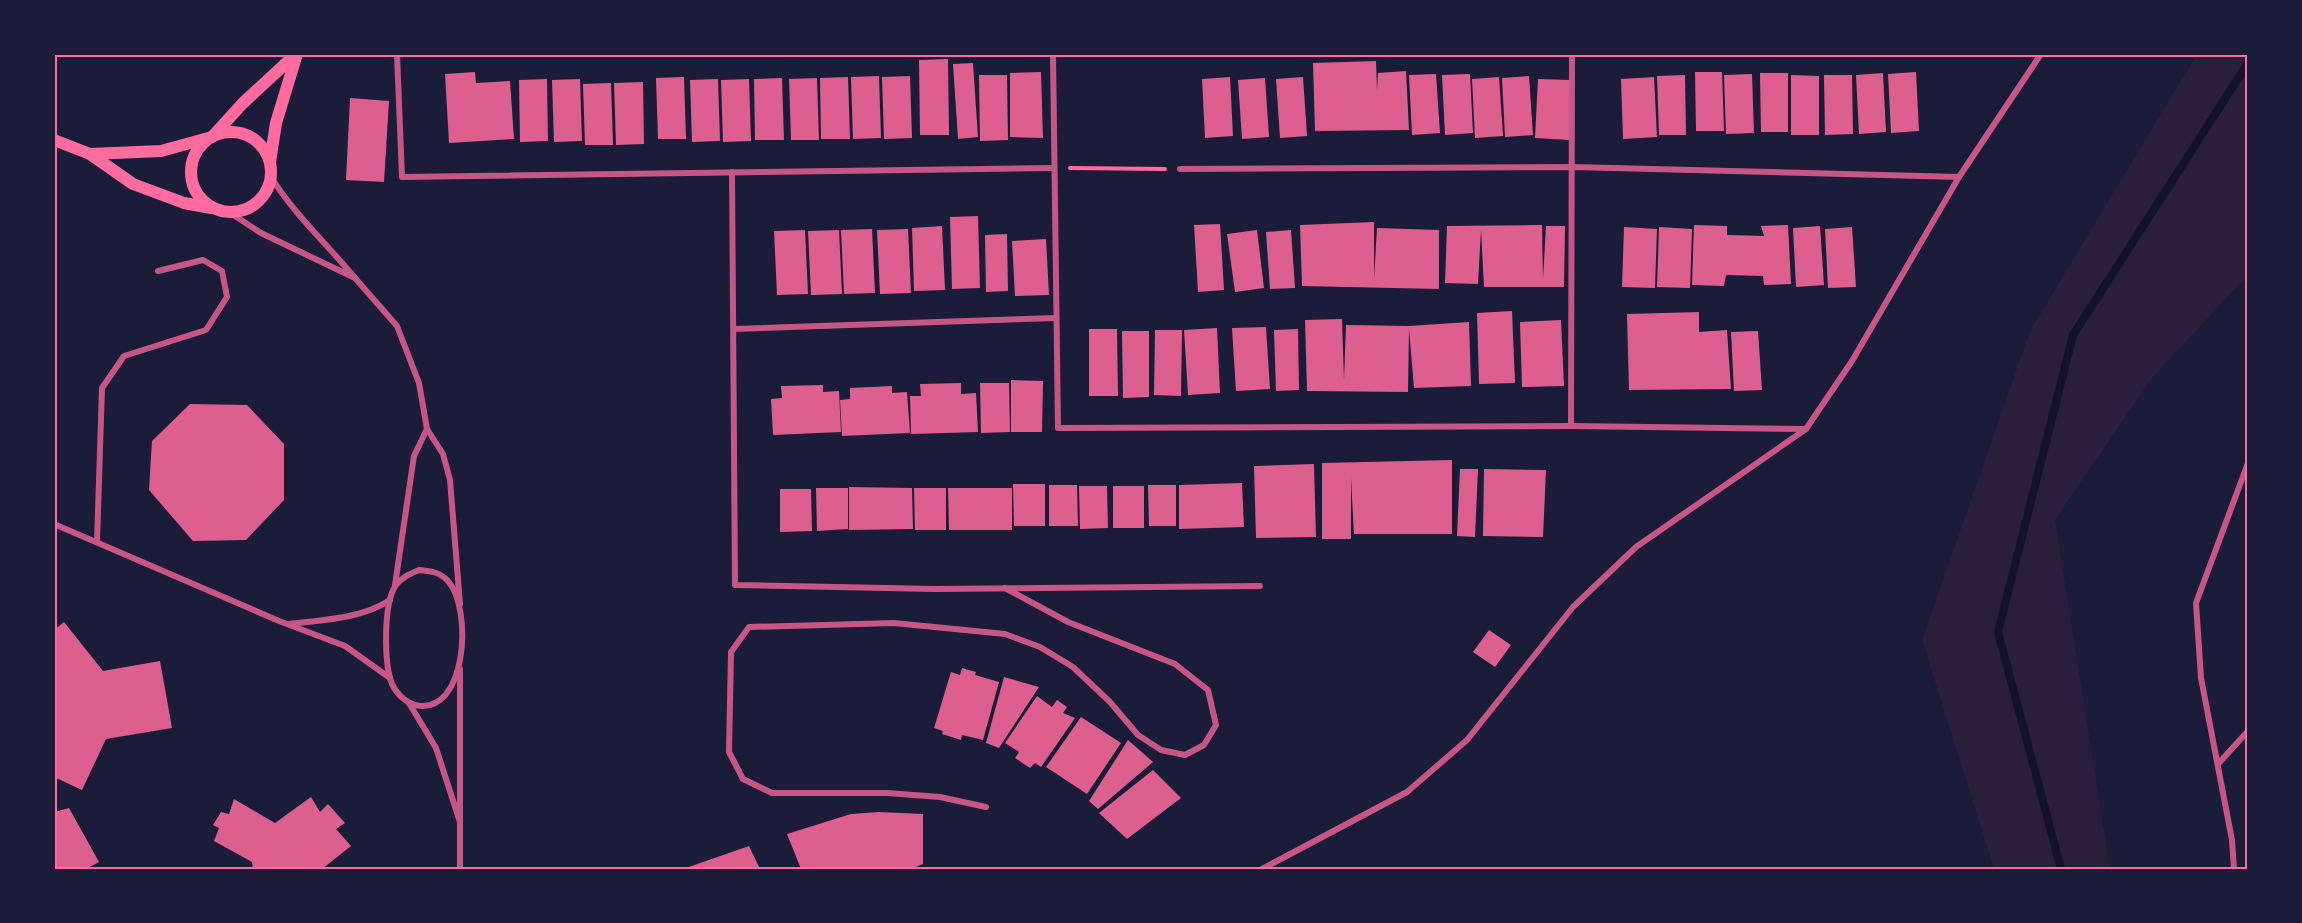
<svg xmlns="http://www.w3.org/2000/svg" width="2302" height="923" font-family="Helvetica,sans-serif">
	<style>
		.green { fill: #2a1e3b }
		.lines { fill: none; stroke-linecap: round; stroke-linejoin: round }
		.stream { stroke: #12122b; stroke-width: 8 }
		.building { fill: #dd5f8e }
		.path { stroke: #ff6b9d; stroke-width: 4 }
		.minor { stroke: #c65784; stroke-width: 6 }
		.secondary { stroke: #ff6b9d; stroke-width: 12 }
		.neatline { fill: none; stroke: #ff6b9d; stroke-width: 2 }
	</style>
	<rect width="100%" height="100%" fill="#1b1b3a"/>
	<path class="green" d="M2197 54H2248V275L2151 379 2055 520 2110 869H1994L1922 640 2030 331Z"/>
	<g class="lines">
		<path class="stream" d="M2061 869 1998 632 2073 335 2248 63"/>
	</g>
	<g class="building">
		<path d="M948 59 949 135H920L919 60Z"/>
		<path d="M1376 61 1377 90 1378 73 1406 71 1409 130 1315 131 1313 63Z"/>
		<path d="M973 63 978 137 958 139 953 64Z"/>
		<path d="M475 72 476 83 510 81 514 139 449 143 445 74Z"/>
		<path d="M1041 72 1043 138 1010 137V73Z"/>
		<path d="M1695 72H1722L1724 131H1696Z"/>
		<path d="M1916 72 1919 131 1891 133 1888 74Z"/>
		<path d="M1760 73H1788V132H1761Z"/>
		<path d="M1883 73 1886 132 1859 134 1856 75Z"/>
		<path d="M1436 74 1440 133 1412 135 1409 75Z"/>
		<path d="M1470 74 1473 133 1445 135 1442 75Z"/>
		<path d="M1752 74 1754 133 1726 134 1724 75Z"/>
		<path d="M979 75H1007L1008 140 980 141Z"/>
		<path d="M1685 75 1686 135H1659L1657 76Z"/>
		<path d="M1791 75 1819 76V135H1791Z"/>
		<path d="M1824 75H1852L1853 134 1825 135Z"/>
		<path d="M879 76 881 138 853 139 851 77Z"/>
		<path d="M910 76 912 138 884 139 882 77Z"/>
		<path d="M1529 76 1533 135 1505 137 1502 78Z"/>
		<path d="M684 77 686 139H658L656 78Z"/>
		<path d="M848 77 850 139H821L820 78Z"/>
		<path d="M1230 77 1233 136 1205 138 1202 79Z"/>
		<path d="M1303 77 1307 136 1280 138 1276 79Z"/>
		<path d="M1499 77 1503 136 1475 138 1472 79Z"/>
		<path d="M1654 77 1657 137 1623 139 1621 79Z"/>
		<path d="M782 78 784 140H755L754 79Z"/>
		<path d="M817 78 819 140H791L789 79Z"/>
		<path d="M1265 78 1269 137 1242 139 1238 80Z"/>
		<path d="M547 79 548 141 520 142 519 80Z"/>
		<path d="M580 79 582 141 554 142 552 80Z"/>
		<path d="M718 79 720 141 692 142 690 80Z"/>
		<path d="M749 79 751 141 723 142 721 80Z"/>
		<path d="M1538 79 1570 80 1569 140 1535 138Z"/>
		<path d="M643 82 644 144 616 145 614 83Z"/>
		<path d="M611 83 613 145H585L583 84Z"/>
		<path d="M350 98 389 101 384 182 346 180Z"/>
		<path d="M978 216 980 288 952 289 950 217Z"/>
		<path d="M1374 222V279L1377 228 1439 230V289L1302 286 1300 225Z"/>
		<path d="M1220 224 1224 290 1198 292 1194 225Z"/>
		<path d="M1542 225 1543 279 1546 226H1565L1564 287H1484L1481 230 1478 284 1445 283 1447 226Z"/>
		<path d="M1694 225 1727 226V235L1764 236 1761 226 1788 225 1791 284 1764 285 1763 276 1726 275 1724 286 1692 285Z"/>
		<path d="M942 226 945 290 914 291 912 228Z"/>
		<path d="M1820 226 1824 285 1796 287 1793 228Z"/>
		<path d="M1624 227 1657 229 1655 288 1622 287Z"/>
		<path d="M1659 227 1692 229 1690 288 1657 287Z"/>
		<path d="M1852 227 1856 287 1828 288 1825 229Z"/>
		<path d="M872 229 875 293 844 294 841 230Z"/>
		<path d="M908 229 911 293 880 294 877 230Z"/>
		<path d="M805 230 808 294 777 295 774 231Z"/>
		<path d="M839 230 842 294 811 295 808 231Z"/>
		<path d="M1257 230 1264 288 1235 292 1227 234Z"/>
		<path d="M1291 230 1295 288 1270 289 1266 232Z"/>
		<path d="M1007 234 1008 291 986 292 985 235Z"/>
		<path d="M1046 239 1049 295 1015 296 1012 241Z"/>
		<path d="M1512 311 1515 383 1479 384 1477 313Z"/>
		<path d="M1699 312V332L1727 330 1731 389 1629 390 1627 314Z"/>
		<path d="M1342 319 1344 380 1346 325 1409 326 1469 322 1471 386 1414 388 1409 329 1408 392 1307 391 1305 320Z"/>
		<path d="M1561 320 1564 386 1522 387 1520 322Z"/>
		<path d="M1266 327 1270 389 1236 391 1232 328Z"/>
		<path d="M1217 328 1220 393 1188 395 1184 330Z"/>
		<path d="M1089 329H1117L1118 396H1089Z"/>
		<path d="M1298 329 1299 390 1276 391 1274 330Z"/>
		<path d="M1155 330H1182L1181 396 1154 395Z"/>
		<path d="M1122 331H1149V397L1123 398Z"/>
		<path d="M1758 331 1762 390 1734 391 1731 332Z"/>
		<path d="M1011 380 1043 381 1042 432H1011Z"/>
		<path d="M961 383V394L976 393 978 432 911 434 910 396H921L920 384Z"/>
		<path d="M980 383H1009L1010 432 981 433Z"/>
		<path d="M823 385V392L839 391 841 432 773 435 771 399 782 398 781 386Z"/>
		<path d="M892 386V393L907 392 910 433 842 436 840 400 850 399V388Z"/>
		<path d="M190 404 247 405 284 444V500L246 540 193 541 149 490 152 441Z"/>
		<path d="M1452 460V534H1354L1351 478V539H1322V463Z"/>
		<path d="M1314 464 1316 537 1256 538 1254 466Z"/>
		<path d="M1460 469H1478L1475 537 1457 536Z"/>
		<path d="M1484 469 1546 470 1543 537 1483 536Z"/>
		<path d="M1242 483 1244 527 1179 529V485Z"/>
		<path d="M1013 484H1045V526H1014Z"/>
		<path d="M1049 485H1077L1078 526H1049Z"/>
		<path d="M1148 485H1176V526H1149Z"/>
		<path d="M1079 486H1107L1108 528 1080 529Z"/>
		<rect x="1113" y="486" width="31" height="42"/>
		<path d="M849 487 912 488 913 529 849 530Z"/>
		<path d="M816 488H848V529L817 531Z"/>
		<path d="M914 488H946V530H915Z"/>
		<path d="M948 488H1012V530H949Z"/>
		<path d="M780 489H811L812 531 780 532Z"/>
		<path d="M64 622 103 671 160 661 172 728 106 739 82 790 54 777V630Z"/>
		<path d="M1489 630 1511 645 1495 667 1473 652Z"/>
		<path d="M962 668 976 672 975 675 999 682 983 740 962 735 961 740 942 734 943 731 934 728 951 672 960 675Z"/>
		<path d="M1004 677 1039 687 999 748 986 743Z"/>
		<path d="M1037 696 1052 707 1057 700 1067 707 1063 713 1075 718 1041 767 1035 763 1030 768 1015 758 1019 752 1005 743Z"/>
		<path d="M1081 717 1121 743 1087 794 1046 767Z"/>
		<path d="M1128 740 1153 762 1098 809 1089 801Z"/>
		<path d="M1153 770 1181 798 1127 839 1099 813Z"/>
		<path d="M311 797 320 812 328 804 345 823 336 829 351 846 322 869H253L252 862 214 841 219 828 213 825 221 812 229 814 234 799 275 823Z"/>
		<path d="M69 808 99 862 86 869H54V812Z"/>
		<path d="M879 812 923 814V864L911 869H801L787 834 851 814Z"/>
		<path d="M749 846 760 869H683Z"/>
	</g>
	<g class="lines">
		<path class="path" d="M1070 168 1165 169"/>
		<g class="minor">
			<path d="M397 54 402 177 1054 168"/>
			<path d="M1053 54 1058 428 1571 426 1805 429"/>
			<path d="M1180 169 1573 167 1959 177"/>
			<path d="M732 172 735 585 935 589 1260 586"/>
			<path d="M229 212 261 233 355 278C327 244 294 214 271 177"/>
			<path d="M355 278 397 326 419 383 427 429 443 454 450 480 460 604"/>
			<path d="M734 329 1056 318"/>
			<path d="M1571 426 1572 54"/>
			<path d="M54 524 279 621 345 646 390 678"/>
			<path d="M97 542 102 388 124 356 206 330 227 297 222 271 203 260 158 271"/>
			<path d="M419 570C430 571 440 572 448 581 473 609 467 717 415 705 405 702 396 693 392 684 384 664 383 603 396 585 402 577 410 574 419 570Z"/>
			<path d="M395 585 414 456 427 429"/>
			<path d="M289 624C323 620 361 619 390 600"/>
			<path d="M460 669V869"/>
			<path d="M409 703 436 748 460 822"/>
			<path d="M2218 764 2248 731"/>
			<path d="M986 807 940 797 887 793H772L743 779 729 752 731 652 749 627 894 623 1005 634 1040 647 1073 667 1110 702 1138 735 1161 750 1185 755 1204 745 1216 725 1208 690 1175 664 1068 622 1005 588"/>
			<path d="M1262 869 1407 792 1467 740 1573 607 1636 547 1806 429 1852 361 1959 177 2041 54"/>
			<path d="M2234 869 2232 840 2201 678 2196 603 2248 463"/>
		</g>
		<g class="secondary">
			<circle cx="231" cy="172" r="40"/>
			<path d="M54 140 90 154 133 184 184 203 211 208"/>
			<path d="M90 154 161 151 212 137 243 103 296 54"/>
			<path d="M270 162 276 123 297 54"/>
		</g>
	</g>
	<rect width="2302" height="923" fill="none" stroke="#1b1b3a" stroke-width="111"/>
	<rect x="56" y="56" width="2190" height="812" class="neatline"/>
</svg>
